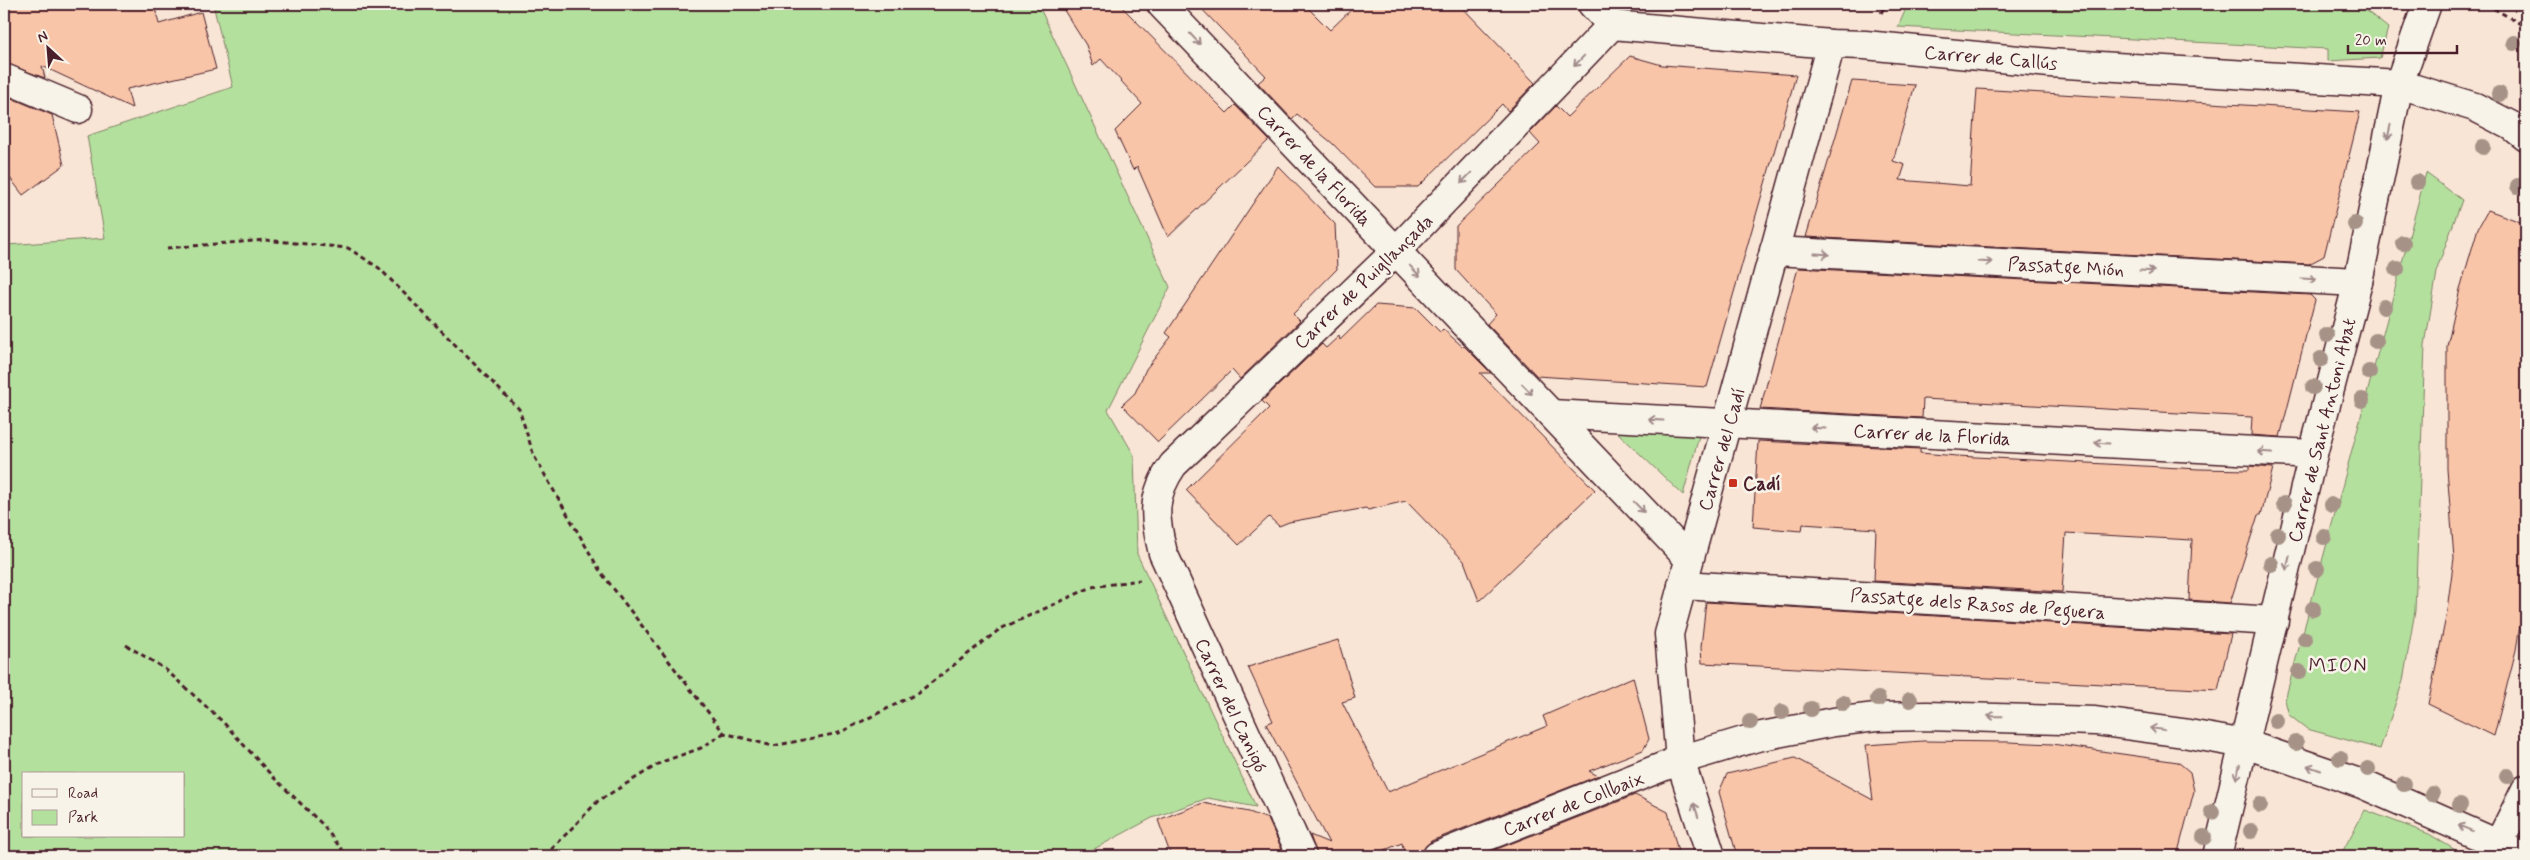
<svg xmlns="http://www.w3.org/2000/svg" width="2530" height="860" font-family="Mynerve,sans-serif">
	<style>
		.green { fill: #b4e09e; stroke: #7f8064; fill-rule: evenodd }
		.building { fill: #f9c5a9; stroke: #4a1f2b }
		.lines { fill: none; stroke-linecap: round; stroke-linejoin: round }
		.street-casing { stroke: #4a1f2b; stroke-width: 31 }
		.path { stroke: #4a1f2b; stroke-width: 3; stroke-dasharray: 5 4; stroke-linecap: butt }
		.street { stroke: #f7f3e8; stroke-width: 28 }
		.tree { fill: #a79287 }
		.oneway { stroke: #a0898a }
		.poi-dot { fill: #c8321e; stroke: #f7f3e8; stroke-width: 2 }
		.labels { text-anchor: middle; stroke-width: 5; stroke-linejoin: round; paint-order: stroke }
		.street-label { font-size: 19px; fill: #4a1f2b; stroke: #f7f3e8 }
		.poi-label { font-size: 19px; font-weight: bold; fill: #4a1f2b; stroke: #f7f3e8; text-anchor: start }
		.neighbourhood-label { font-size: 20px; letter-spacing: 1px; fill: #4a1f2b; stroke: #f7f3e8 }
	</style>
	<rect width="100%" height="100%" fill="#f8e5d5"/>
	<filter id="ink" filterUnits="userSpaceOnUse"><feTurbulence type="fractalNoise" baseFrequency=".02" numOctaves="2"/><feDisplacementMap in="SourceGraphic" scale="10" xChannelSelector="R" yChannelSelector="G"/><feConvolveMatrix kernelMatrix="1 2 1 2 8 2 1 2 1" color-interpolation-filters="sRGB"/></filter>
	<g filter="url(#ink)">
		<g class="green">
			<path d="M213 4H1038L1170 287 1108 410 1134 455 1137 554 1256 807 1208 798 1152 818 1081 856H4V247L7 245 105 238 87 136 233 87ZM24 774H184V836H24Z"/>
			<path d="M1908 4H2358L2388 28 2380 58 2328 61V49L1898 27Z"/>
			<path d="M2426 173 2462 200 2438 266 2425 345 2415 611 2403 681 2380 749 2307 729 2289 715 2285 700Z"/>
			<path d="M1617 432 1699 436 1683 495Z"/>
			<path d="M2365 810 2429 834 2465 856H2340Z"/>
		</g>
		<g class="building">
			<path d="M4 4H154L159 24 201 12 216 69 127 89 132 108 42 66 45 78 4 63Z"/>
			<path d="M1060 4H1119L1227 113 1235 105 1269 140 1168 237 1137 166 1133 170 1115 131 1142 104 1101 59 1093 66 1086 45Z"/>
			<path d="M1197 4H1304L1330 30 1357 4H1459L1535 83 1508 111 1502 104 1418 187H1375L1332 143 1297 114 1292 119 1258 83 1266 76Z"/>
			<path d="M1630 56 1662 65 1796 75 1707 387 1537 376 1487 324 1496 314 1456 270V226L1540 144 1530 133 1556 106 1567 117Z"/>
			<path d="M1852 81 1915 85 1893 161 1905 165 1900 180 1970 186 1977 89 2360 112 2324 256 2309 264 1806 237Z"/>
			<path d="M4 95 52 115 64 165 23 195 4 170Z"/>
			<path d="M1278 166 1335 224 1337 269 1293 314 1300 321 1240 379 1232 370 1158 442 1122 405 1135 393 1146 369 1171 337 1166 333Z"/>
			<path d="M2488 210 2526 224V588L2516 650 2494 736 2428 704 2446 617 2454 558 2447 469V346L2460 289 2478 228Z"/>
			<path d="M1798 268 2310 295 2315 300 2280 437 2251 435 2252 417 1923 399 1922 418 1760 409Z"/>
			<path d="M1376 305 1416 308 1440 332 1443 329 1463 347 1464 346 1491 373H1480L1595 490 1479 601 1464 561 1406 501 1368 510 1366 508 1289 522 1279 526 1269 517 1239 545 1186 490 1269 408 1262 401 1322 344 1326 348 1339 336 1340 340Z"/>
			<path d="M1758 441 1920 449V453L1957 456 2199 469 2249 470V466L2273 468 2261 515H2258L2230 603 2189 600 2192 540 2066 533 2062 592 1874 581 1876 529 1803 524 1802 531 1753 527Z"/>
			<path d="M1706 602 2231 634 2218 690 1702 663 1701 647Z"/>
			<path d="M1338 640 1355 698 1342 702 1388 792 1547 726 1543 716 1633 677 1649 739 1643 750 1589 771 1598 776 1431 841 1425 847 1422 856H1405L1402 843 1370 856H1317L1310 835 1329 843 1266 724 1273 721 1248 667Z"/>
			<path d="M1923 741 2009 742 2052 744 2178 762 2190 772 2194 791 2177 856H1737L1719 792 1727 774 1795 758 1873 800 1866 745Z"/>
			<path d="M1635 795 1668 812 1679 856H1479Z"/>
			<path d="M1203 803 1249 812 1268 819 1285 856H1171L1158 820Z"/>
		</g>
		<g class="lines">
			<defs>
				<g id="street">
					<path d="M1161 4 1689 559"/>
					<path d="M1592 4 1612 25 1831 44 1865 45 2050 63 2399 84 2475 107 2512 126 2526 137"/>
					<path d="M4 78 78 109"/>
					<path d="M1774 251 2358 282"/>
					<path d="M1551 414 2313 454"/>
					<path d="M1682 585 2274 621"/>
					<path d="M2499 843 2526 789"/>
					<path d="M1302 856 1163 553C1154 516 1151 497 1173 465L1396 251 1612 25"/>
					<path d="M1437 856 1680 760 1757 737 1834 722 1876 717 1927 716 2095 721 2183 733 2245 744 2362 784 2525 856"/>
					<path d="M1711 856 1680 760 1669 634 1831 44"/>
					<path d="M2217 856 2313 454 2358 282 2399 84 2427 4"/>
				</g>
			</defs>
			<use href="#street" class="street-casing"/>
			<g class="path">
				<path d="M2486 4 2526 27"/>
				<path d="M1881 13 1886 4"/>
				<path d="M167 248 265 240 348 248 379 268 519 409 534 456 600 571 724 733 773 746 839 733 918 693 1000 629 1092 587 1140 580"/>
				<path d="M126 645 165 669 223 722 273 777 321 823 347 856"/>
				<path d="M545 856 598 801 662 762 701 748 724 733"/>
			</g>
			<use href="#street" class="street"/>
		</g>
		<g class="tree">
			<circle cx="2514" cy="43" r="8"/>
			<circle cx="2499" cy="94" r="8"/>
			<circle cx="2483" cy="147" r="8"/>
			<circle cx="2417" cy="182" r="8"/>
			<circle cx="2518" cy="186" r="8"/>
			<circle cx="2355" cy="224" r="8"/>
			<circle cx="2403" cy="243" r="8"/>
			<circle cx="2397" cy="269" r="8"/>
			<circle cx="2384" cy="307" r="8"/>
			<circle cx="2327" cy="335" r="8"/>
			<circle cx="2376" cy="341" r="8"/>
			<circle cx="2321" cy="359" r="8"/>
			<circle cx="2369" cy="372" r="8"/>
			<circle cx="2313" cy="387" r="8"/>
			<circle cx="2362" cy="400" r="8"/>
			<circle cx="2284" cy="504" r="8"/>
			<circle cx="2332" cy="505" r="8"/>
			<circle cx="2278" cy="535" r="8"/>
			<circle cx="2324" cy="537" r="8"/>
			<circle cx="2271" cy="564" r="8"/>
			<circle cx="2317" cy="569" r="8"/>
			<circle cx="2313" cy="609" r="8"/>
			<circle cx="2305" cy="639" r="8"/>
			<circle cx="2299" cy="672" r="8"/>
			<circle cx="1878" cy="699" r="8"/>
			<circle cx="1910" cy="700" r="8"/>
			<circle cx="1843" cy="703" r="8"/>
			<circle cx="1811" cy="709" r="8"/>
			<circle cx="1782" cy="712" r="8"/>
			<circle cx="2276" cy="721" r="8"/>
			<circle cx="1750" cy="722" r="8"/>
			<circle cx="2296" cy="743" r="8"/>
			<circle cx="2340" cy="758" r="8"/>
			<circle cx="2368" cy="769" r="8"/>
			<circle cx="2507" cy="776" r="8"/>
			<circle cx="2404" cy="784" r="8"/>
			<circle cx="2432" cy="794" r="8"/>
			<circle cx="2260" cy="805" r="8"/>
			<circle cx="2460" cy="805" r="8"/>
			<circle cx="2212" cy="812" r="8"/>
			<circle cx="2251" cy="831" r="8"/>
			<circle cx="2204" cy="837" r="8"/>
		</g>
		<defs><path id="oneway-shaft" d="M-6 0H5M1.5-3L5.5 0L1.5 3" fill="none" stroke-width="1.6" stroke-linecap="round" stroke-linejoin="round" transform="scale(1.25)"/></defs>
		<g class="oneway">
			<use href="#oneway-shaft" transform="translate(1195 39) rotate(47)"/>
			<use href="#oneway-shaft" transform="translate(1579 61) rotate(134)"/>
			<use href="#oneway-shaft" transform="translate(2389 132) rotate(102)"/>
			<use href="#oneway-shaft" transform="translate(1466 178) rotate(134)"/>
			<use href="#oneway-shaft" transform="translate(1822 254) rotate(3)"/>
			<use href="#oneway-shaft" transform="translate(1985 262) rotate(3)"/>
			<use href="#oneway-shaft" transform="translate(1415 271) rotate(46)"/>
			<use href="#oneway-shaft" transform="translate(2147 271) rotate(3)"/>
			<use href="#oneway-shaft" transform="translate(2309 279) rotate(3)"/>
			<use href="#oneway-shaft" transform="translate(1527 389) rotate(46)"/>
			<use href="#oneway-shaft" transform="translate(1656 420) rotate(-177)"/>
			<use href="#oneway-shaft" transform="translate(1818 428) rotate(-177)"/>
			<use href="#oneway-shaft" transform="translate(2102 443) rotate(-177)"/>
			<use href="#oneway-shaft" transform="translate(2265 452) rotate(-177)"/>
			<use href="#oneway-shaft" transform="translate(1639 507) rotate(46)"/>
			<use href="#oneway-shaft" transform="translate(2288 563) rotate(103)"/>
			<use href="#oneway-shaft" transform="translate(1995 716) rotate(-179)"/>
			<use href="#oneway-shaft" transform="translate(2157 729) rotate(-172)"/>
			<use href="#oneway-shaft" transform="translate(2314 768) rotate(-161)"/>
			<use href="#oneway-shaft" transform="translate(2238 772) rotate(104)"/>
			<use href="#oneway-shaft" transform="translate(1696 810) rotate(-108)"/>
			<use href="#oneway-shaft" transform="translate(2465 828) rotate(-157)"/>
		</g>
	</g>
	<rect class="poi-dot" x="1728" y="478" width="10" height="10" rx="2.5"/>
	<g class="labels">
		<g class="street-label">
			<text transform="translate(1991 57) rotate(5)" y="7">Carrer de Callús</text>
			<text transform="translate(1315 165) rotate(47)" y="7">Carrer de la Florida</text>
			<text transform="translate(2066 266) rotate(3)" y="7">Passatge Mión</text>
			<text transform="translate(1363 281) rotate(-44)" y="7">Carrer de Puigllançada</text>
			<text transform="translate(2321 430) rotate(-76)" y="7">Carrer de Sant Antoni Abat</text>
			<text transform="translate(1932 434) rotate(3)" y="7">Carrer de la Florida</text>
			<text transform="translate(1721 449) rotate(-74)" y="7">Carrer del Cadí</text>
			<text transform="translate(1978 603) rotate(4)" y="7">Passatge dels Rasos de Peguera</text>
			<text transform="translate(1232 705) rotate(65)" y="7">Carrer del Canigó</text>
			<text transform="translate(1573 803) rotate(-21)" y="7">Carrer de Collbaix</text>
		</g>
		<g class="poi-label">
			<text x="1743" y="490">Cadí</text>
		</g>
		<g class="neighbourhood-label">
			<text x="2338" y="672">MION</text>
		</g>
	</g>
	<rect width="2530" height="860" fill="none" stroke="#f7f3e8" stroke-width="20"/>
	<rect x="10" y="10" width="2510" height="840" fill="none" stroke="#4a1f2b" stroke-width="2" filter="url(#ink)"/>
	<rect x="22" y="772" width="162" height="65" fill="#f7f3e8" stroke="#b29e9c"/>
	<rect x="32" y="789" width="25" height="8" fill="#f7f3e8" stroke="#b29e9c"/>
	<text x="68" y="798" font-size="15" fill="#4a1f2b">Road</text>
	<rect x="32" y="810" width="25" height="15" fill="#b4e09e" stroke="#b29e9c"/>
	<text x="68" y="822" font-size="15" fill="#4a1f2b">Park</text>
	<g transform="translate(48 48) rotate(334)" stroke="#f7f3e8" stroke-width="4" paint-order="stroke">
	<path d="M0-4L9 19L0 12L-9 19Z" fill="#4a1f2b"/>
	<text y="-8" font-size="14" font-weight="bold" text-anchor="middle" fill="#4a1f2b">N</text>
	</g>
	<path d="M2348 45v8h109v-8" fill="none" stroke="#4a1f2b" stroke-width="2.5"/>
	<text x="2355" y="45" font-size="15" fill="#4a1f2b" stroke="#f7f3e8" stroke-width="4" paint-order="stroke">20 m</text>
</svg>
